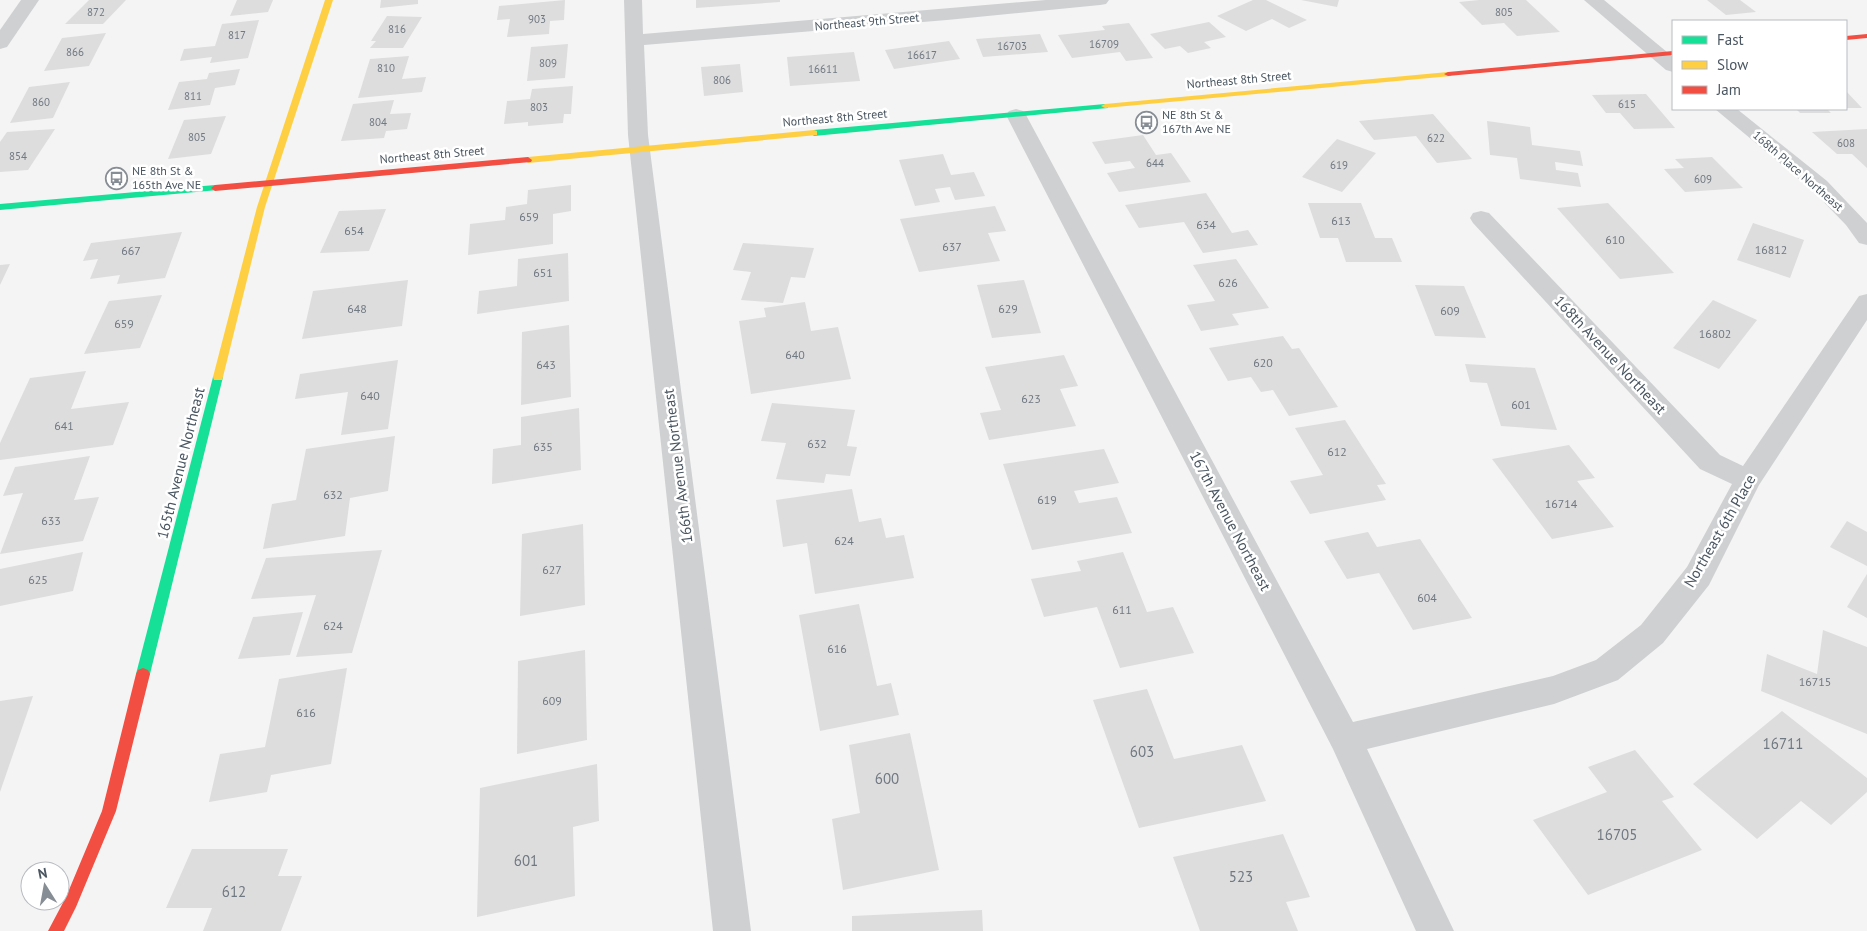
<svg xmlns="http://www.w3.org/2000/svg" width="1867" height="931" font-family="'PT Sans',sans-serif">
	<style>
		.building { fill: #ddddde }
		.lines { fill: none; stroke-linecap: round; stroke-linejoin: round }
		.street { fill: #ced0d2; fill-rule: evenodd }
		.fast { fill: #16e098; fill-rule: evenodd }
		.slow { fill: #ffcf43; fill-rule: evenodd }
		.jam { fill: #f24e42; fill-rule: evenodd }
		.labels { text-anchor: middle; stroke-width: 5; stroke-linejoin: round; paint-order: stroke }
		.far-number-label { font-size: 11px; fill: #707881 }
		.far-street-label { font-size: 12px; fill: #4a5661; stroke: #fff }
		.far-poi-label { font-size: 12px; fill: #4a5661; stroke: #fff; text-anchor: start }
		.number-label { font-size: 12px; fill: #707881 }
		.street-label { font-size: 15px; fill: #4a5661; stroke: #fff }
		.near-number-label { font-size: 15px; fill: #707881 }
	</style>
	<rect width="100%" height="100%" fill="#f4f4f4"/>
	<g class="building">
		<path d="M89 0H126L103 24H65Z"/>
		<path d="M237 0H273L268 12 230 16Z"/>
		<path d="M381 0H418V4L380 8Z"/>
		<path d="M565 0 564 20 550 21 549 34 507 37 510 19 497 20 499 6Z"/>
		<path d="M696 0H780V2L696 8Z"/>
		<path d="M1253 0H1266L1307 20 1289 28 1272 19 1246 31 1217 16Z"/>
		<path d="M1301 0H1339L1337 7Z"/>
		<path d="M1479 0H1526L1560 32 1517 36 1504 23 1482 25 1459 2Z"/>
		<path d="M1707 0H1740L1756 12 1726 15Z"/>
		<path d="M387 16 422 17 403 48H370L376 41H371Z"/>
		<path d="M259 20 248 58 210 63 212 57 180 61 184 49 215 46 222 24Z"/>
		<path d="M1209 22 1226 37 1204 42 1211 48 1188 53 1180 46 1165 49 1150 34Z"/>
		<path d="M1129 23 1153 58 1126 61 1120 52 1072 58 1058 35 1105 30 1102 26Z"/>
		<path d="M106 33 89 66 44 71 62 38Z"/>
		<path d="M1040 34 1048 52 983 57 976 39Z"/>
		<path d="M949 41 960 59 894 69 885 50Z"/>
		<path d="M568 44 565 78 527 81 531 47Z"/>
		<path d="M854 52 860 81 790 86 787 57Z"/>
		<path d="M409 56 402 79 426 77 422 92 358 98 370 59Z"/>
		<path d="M740 64 743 92 704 96 701 67Z"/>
		<path d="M240 69 235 85 215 88 210 105 168 110 179 82 207 79 209 73Z"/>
		<path d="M70 82 53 118 10 123 29 87Z"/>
		<path d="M573 86 571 114H564L563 123 528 126V122L504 124 507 101 530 99 532 89Z"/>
		<path d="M1846 91 1862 108H1846Z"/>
		<path d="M1646 94 1675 128 1634 129 1620 113H1606L1592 95Z"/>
		<path d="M394 100 390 114 411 113 407 129 386 131 384 138 341 141 353 104Z"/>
		<path d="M1796 109H1827L1831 113H1800Z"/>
		<path d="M1433 114 1472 159 1437 163 1416 136 1374 140 1359 121Z"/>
		<path d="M226 116 211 154 168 159 184 120Z"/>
		<path d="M1487 121 1530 127 1532 145 1580 151 1583 166 1555 162 1556 170 1578 173 1581 187 1520 179 1517 158 1490 155Z"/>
		<path d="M55 129 28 170 0 172V142L7 132Z"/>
		<path d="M1867 129V168L1852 154H1837L1812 132Z"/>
		<path d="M1143 135 1156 155 1171 153 1191 182 1119 192 1107 173 1135 168 1130 161 1105 164 1092 142Z"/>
		<path d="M1337 139 1376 153 1342 192 1302 177Z"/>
		<path d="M943 154 951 175 974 172 985 196 955 200 950 187 935 189 940 202 915 206 899 160Z"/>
		<path d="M1712 157 1743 188 1685 192 1664 169 1684 168 1675 159Z"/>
		<path d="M571 185V211L553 214V244L468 255 470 224 505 220 506 207 527 204 528 190Z"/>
		<path d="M1206 193 1232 233 1248 230 1258 245 1203 253 1184 222 1139 228 1125 205Z"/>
		<path d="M1308 203H1361L1375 238H1392L1402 262H1346L1338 238H1320Z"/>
		<path d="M1608 203 1674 273 1620 279 1557 208Z"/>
		<path d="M995 206 1006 231 988 233 1000 261 919 272 900 219Z"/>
		<path d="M386 209 369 251 320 253 339 211Z"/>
		<path d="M1753 223 1804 240 1790 278 1737 260Z"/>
		<path d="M182 232 165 278 117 284 120 275 90 279 98 259 83 261 91 243Z"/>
		<path d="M743 243 814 248 805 278 791 277 783 303 741 300 751 272 733 270Z"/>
		<path d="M568 253 569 301 477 314 479 291 517 286 518 259Z"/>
		<path d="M1236 259 1269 308 1232 314 1239 325 1201 331 1187 305 1215 301 1193 265Z"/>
		<path d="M10 264 0 285V265Z"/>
		<path d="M408 280 402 326 302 339 313 291Z"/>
		<path d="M1024 280 1041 333 992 338 977 285Z"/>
		<path d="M1415 285 1464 286 1486 338 1435 336Z"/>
		<path d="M162 295 140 348 84 354 109 301Z"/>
		<path d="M1713 300 1757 320 1719 369 1673 348Z"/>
		<path d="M805 302 811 331 838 327 851 379 751 394 739 321 766 317 764 308Z"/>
		<path d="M569 325 571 397 521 405 522 332Z"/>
		<path d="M1283 336 1292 349 1299 348 1338 407 1289 416 1273 390 1261 392 1251 377 1228 381 1209 348Z"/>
		<path d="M1064 355 1078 386 1060 389 1076 426 989 440 980 413 1001 410 985 367Z"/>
		<path d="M398 360 388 429 341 435 348 392 295 399 300 374Z"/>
		<path d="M1465 364 1535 368 1557 430 1501 426 1487 383 1470 382Z"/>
		<path d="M86 371 71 409 129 402 113 445 0 460V443L30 378Z"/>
		<path d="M772 403 855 410 847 446 857 447 850 476 826 474 824 483 776 479 786 443 761 441Z"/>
		<path d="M579 408 581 470 492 484 493 449 521 445V417Z"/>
		<path d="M1345 420 1386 484 1377 485 1386 500 1310 514 1290 481 1323 475 1295 428Z"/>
		<path d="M395 436 388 491 350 498 345 536 263 549 272 504 296 500 306 449Z"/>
		<path d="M1569 445 1595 478 1577 481 1614 527 1552 539 1492 459Z"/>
		<path d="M1104 449 1119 483 1074 491 1079 503 1117 497 1132 533 1032 550 1003 464Z"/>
		<path d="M90 456 74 500 99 497 83 541 0 554 23 493 3 496 15 467Z"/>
		<path d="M852 489 859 522 881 518 886 538 904 535 914 578 815 594 807 543 783 547 776 500Z"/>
		<path d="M1847 521 1867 532V566L1830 547Z"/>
		<path d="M583 524 585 605 520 616 522 534Z"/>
		<path d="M1368 532 1377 547 1420 539 1472 618 1413 630 1379 573 1347 579 1324 541Z"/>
		<path d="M382 550 352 653 296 657 316 595 251 599 266 558Z"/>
		<path d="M83 552 73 591 0 606V569Z"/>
		<path d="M1123 552 1147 612 1173 607 1194 653 1120 668 1097 607 1044 617 1031 579 1081 571 1077 561Z"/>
		<path d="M1867 574V618L1847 607Z"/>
		<path d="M859 604 877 686 891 683 899 715 820 731 799 615Z"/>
		<path d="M303 612 290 655 238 659 253 617Z"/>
		<path d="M1823 630 1867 647V734L1761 691 1767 654 1817 674Z"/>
		<path d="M585 650 587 740 517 754 518 661Z"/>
		<path d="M347 668 331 764 271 775 267 792 209 802 220 754 265 747 279 679Z"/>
		<path d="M1147 689 1174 759 1242 745 1266 801 1139 828 1093 700Z"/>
		<path d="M33 696 0 792V701Z"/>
		<path d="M1782 711 1867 778V792L1831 825 1801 801 1757 839 1693 784Z"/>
		<path d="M910 733 939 870 843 890 832 819 860 813 849 745Z"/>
		<path d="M1635 750 1674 797 1662 801 1702 850 1588 895 1533 820 1607 792 1588 767Z"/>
		<path d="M597 764 599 821 573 827 575 896 477 917 480 788Z"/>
		<path d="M1283 834 1310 897 1286 902 1298 931H1200L1173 857Z"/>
		<path d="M192 849H288L278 876H302L281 931H203L212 908H166Z"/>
		<path d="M982 910 983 931H852V916Z"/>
	</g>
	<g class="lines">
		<g class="street">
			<path d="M21 0H39L7 47 0 49V30Z"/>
			<path d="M624 0H642L643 34 1046 0H1109L1106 4 1100 5 947 20 644 45 648 135 751 931H713L628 135Z"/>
			<path d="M1584 0H1604L1673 57V72L1666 70Z"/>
			<path d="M1016 109 1023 111 1026 115 1353 722 1553 676 1596 660 1641 625 1687 567 1732 484 1700 469 1473 223 1470 218 1473 213 1481 211 1489 213 1720 455 1743 466 1859 296 1867 294V320L1759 485 1709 585 1663 643 1618 680 1554 704 1367 749 1454 931H1416L1333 749 1006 115 1009 111Z"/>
			<path d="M1715 109H1737L1827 181 1867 223V245L1859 243 1846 225 1812 190Z"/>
		</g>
		<g class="fast">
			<path d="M1105 104H1108V108L814 136 810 133 814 130Z"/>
			<path d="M215 185 219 188 218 190 0 210V204Z"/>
			<path d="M218 373 223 377 150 674 148 678 143 680 138 678 136 674 213 377Z"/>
		</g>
		<g class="slow">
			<path d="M325 0H333L265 207 223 377 222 380H214L213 377 257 207Z"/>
			<path d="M1448 72 1452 74 1451 76 1105 108 1101 106 1105 104Z"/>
			<path d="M814 130 817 131V135L528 163 524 160 528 157Z"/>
		</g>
		<g class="jam">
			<path d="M1867 34V38L1846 40V36Z"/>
			<path d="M1673 51V55L1448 76 1444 74 1448 72Z"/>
			<path d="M528 157 532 160 531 162 215 191 211 188 215 185Z"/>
			<path d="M143 668 148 670 150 674 116 811 76 907 64 931H48L66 897 102 811 136 674 138 670Z"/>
		</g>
	</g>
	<defs>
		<symbol id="bus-ring" viewBox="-11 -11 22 22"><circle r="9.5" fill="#fff" stroke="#868d94" stroke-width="1.5"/><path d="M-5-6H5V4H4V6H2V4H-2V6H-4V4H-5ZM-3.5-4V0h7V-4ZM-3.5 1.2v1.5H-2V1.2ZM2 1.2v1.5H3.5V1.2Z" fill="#868d94"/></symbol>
	</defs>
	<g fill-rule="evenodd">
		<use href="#bus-ring" x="1134" y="110" width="25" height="25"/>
		<use href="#bus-ring" x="104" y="166" width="25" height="25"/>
	</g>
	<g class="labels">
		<g class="far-number-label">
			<text x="96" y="16">872</text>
			<text x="1504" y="16">805</text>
			<text x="537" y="23">903</text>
			<text x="397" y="33">816</text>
			<text x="237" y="39">817</text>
			<text x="1104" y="48">16709</text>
			<text x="1012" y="50">16703</text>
			<text x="75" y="56">866</text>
			<text x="922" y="59">16617</text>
			<text x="548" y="67">809</text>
			<text x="386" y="72">810</text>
			<text x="823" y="73">16611</text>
			<text x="722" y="84">806</text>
			<text x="193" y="100">811</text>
			<text x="41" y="106">860</text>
			<text x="1627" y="108">615</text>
			<text x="539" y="111">803</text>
			<text x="378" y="126">804</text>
			<text x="197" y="141">805</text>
			<text x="1436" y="142">622</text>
			<text x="1846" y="147">608</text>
			<text x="18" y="160">854</text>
			<text x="1155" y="167">644</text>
			<text x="1339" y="169">619</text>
			<text x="1703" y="183">609</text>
		</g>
		<g class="far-street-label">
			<text transform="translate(867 22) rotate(-5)" y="4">Northeast 9th Street</text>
			<text transform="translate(1239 80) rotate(-5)" y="4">Northeast 8th Street</text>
			<text transform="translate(835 118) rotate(-5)" y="4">Northeast 8th Street</text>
			<text transform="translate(432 155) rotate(-5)" y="4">Northeast 8th Street</text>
			<text transform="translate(1798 171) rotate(41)" y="4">168th Place Northeast</text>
		</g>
		<g class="far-poi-label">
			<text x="1162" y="119">NE 8th St &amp;<tspan x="1162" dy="14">167th Ave NE</tspan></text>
			<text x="132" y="175">NE 8th St &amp;<tspan x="132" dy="14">165th Ave NE</tspan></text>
		</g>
		<g class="number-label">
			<text x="529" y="221">659</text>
			<text x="1341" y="225">613</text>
			<text x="1206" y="229">634</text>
			<text x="354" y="235">654</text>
			<text x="1615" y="244">610</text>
			<text x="952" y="251">637</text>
			<text x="1771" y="254">16812</text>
			<text x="131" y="255">667</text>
			<text x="543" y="277">651</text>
			<text x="1228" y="287">626</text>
			<text x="357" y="313">648</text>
			<text x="1008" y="313">629</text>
			<text x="1450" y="315">609</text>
			<text x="124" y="328">659</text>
			<text x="1715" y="338">16802</text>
			<text x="795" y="359">640</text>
			<text x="1263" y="367">620</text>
			<text x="546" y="369">643</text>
			<text x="370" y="400">640</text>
			<text x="1031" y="403">623</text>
			<text x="1521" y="409">601</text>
			<text x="64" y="430">641</text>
			<text x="817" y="448">632</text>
			<text x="543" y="451">635</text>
			<text x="1337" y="456">612</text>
			<text x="333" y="499">632</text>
			<text x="1047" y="504">619</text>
			<text x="1561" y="508">16714</text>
			<text x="51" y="525">633</text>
			<text x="844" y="545">624</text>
			<text x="552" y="574">627</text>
			<text x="38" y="584">625</text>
			<text x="1427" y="602">604</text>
			<text x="1122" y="614">611</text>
			<text x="333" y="630">624</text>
			<text x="837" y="653">616</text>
			<text x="1815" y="686">16715</text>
			<text x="552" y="705">609</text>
			<text x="306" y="717">616</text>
		</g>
		<g class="street-label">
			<text transform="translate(1610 355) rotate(47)" y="5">168th Avenue Northeast</text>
			<text transform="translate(181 463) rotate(-76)" y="5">165th Avenue Northeast</text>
			<text transform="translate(678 466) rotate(-97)" y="5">166th Avenue Northeast</text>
			<text transform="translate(1230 521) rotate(62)" y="5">167th Avenue Northeast</text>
			<text transform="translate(1720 531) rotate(-60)" y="5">Northeast 6th Place</text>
		</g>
		<g class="near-number-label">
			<text x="1783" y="749">16711</text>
			<text x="1142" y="757">603</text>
			<text x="887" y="784">600</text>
			<text x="1617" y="840">16705</text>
			<text x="526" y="866">601</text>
			<text x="1241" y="882">523</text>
			<text x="234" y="897">612</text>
		</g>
	</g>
	<rect x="1672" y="20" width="175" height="90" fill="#ffffff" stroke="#b7bbc0"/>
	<rect x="1682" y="36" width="25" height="8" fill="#16e098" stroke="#b7bbc0"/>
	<text x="1717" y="45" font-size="15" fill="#4a5661">Fast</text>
	<rect x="1682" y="61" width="25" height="8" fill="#ffcf43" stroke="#b7bbc0"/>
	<text x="1717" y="70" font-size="15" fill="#4a5661">Slow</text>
	<rect x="1682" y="86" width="25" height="8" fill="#f24e42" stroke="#b7bbc0"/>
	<text x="1717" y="95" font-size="15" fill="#4a5661">Jam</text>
	<g transform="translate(45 886) rotate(349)"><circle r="24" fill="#ffffff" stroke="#b7bbc0"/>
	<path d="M0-4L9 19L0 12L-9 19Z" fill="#868d94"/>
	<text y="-8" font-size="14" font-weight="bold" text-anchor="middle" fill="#4a5661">N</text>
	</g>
</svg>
